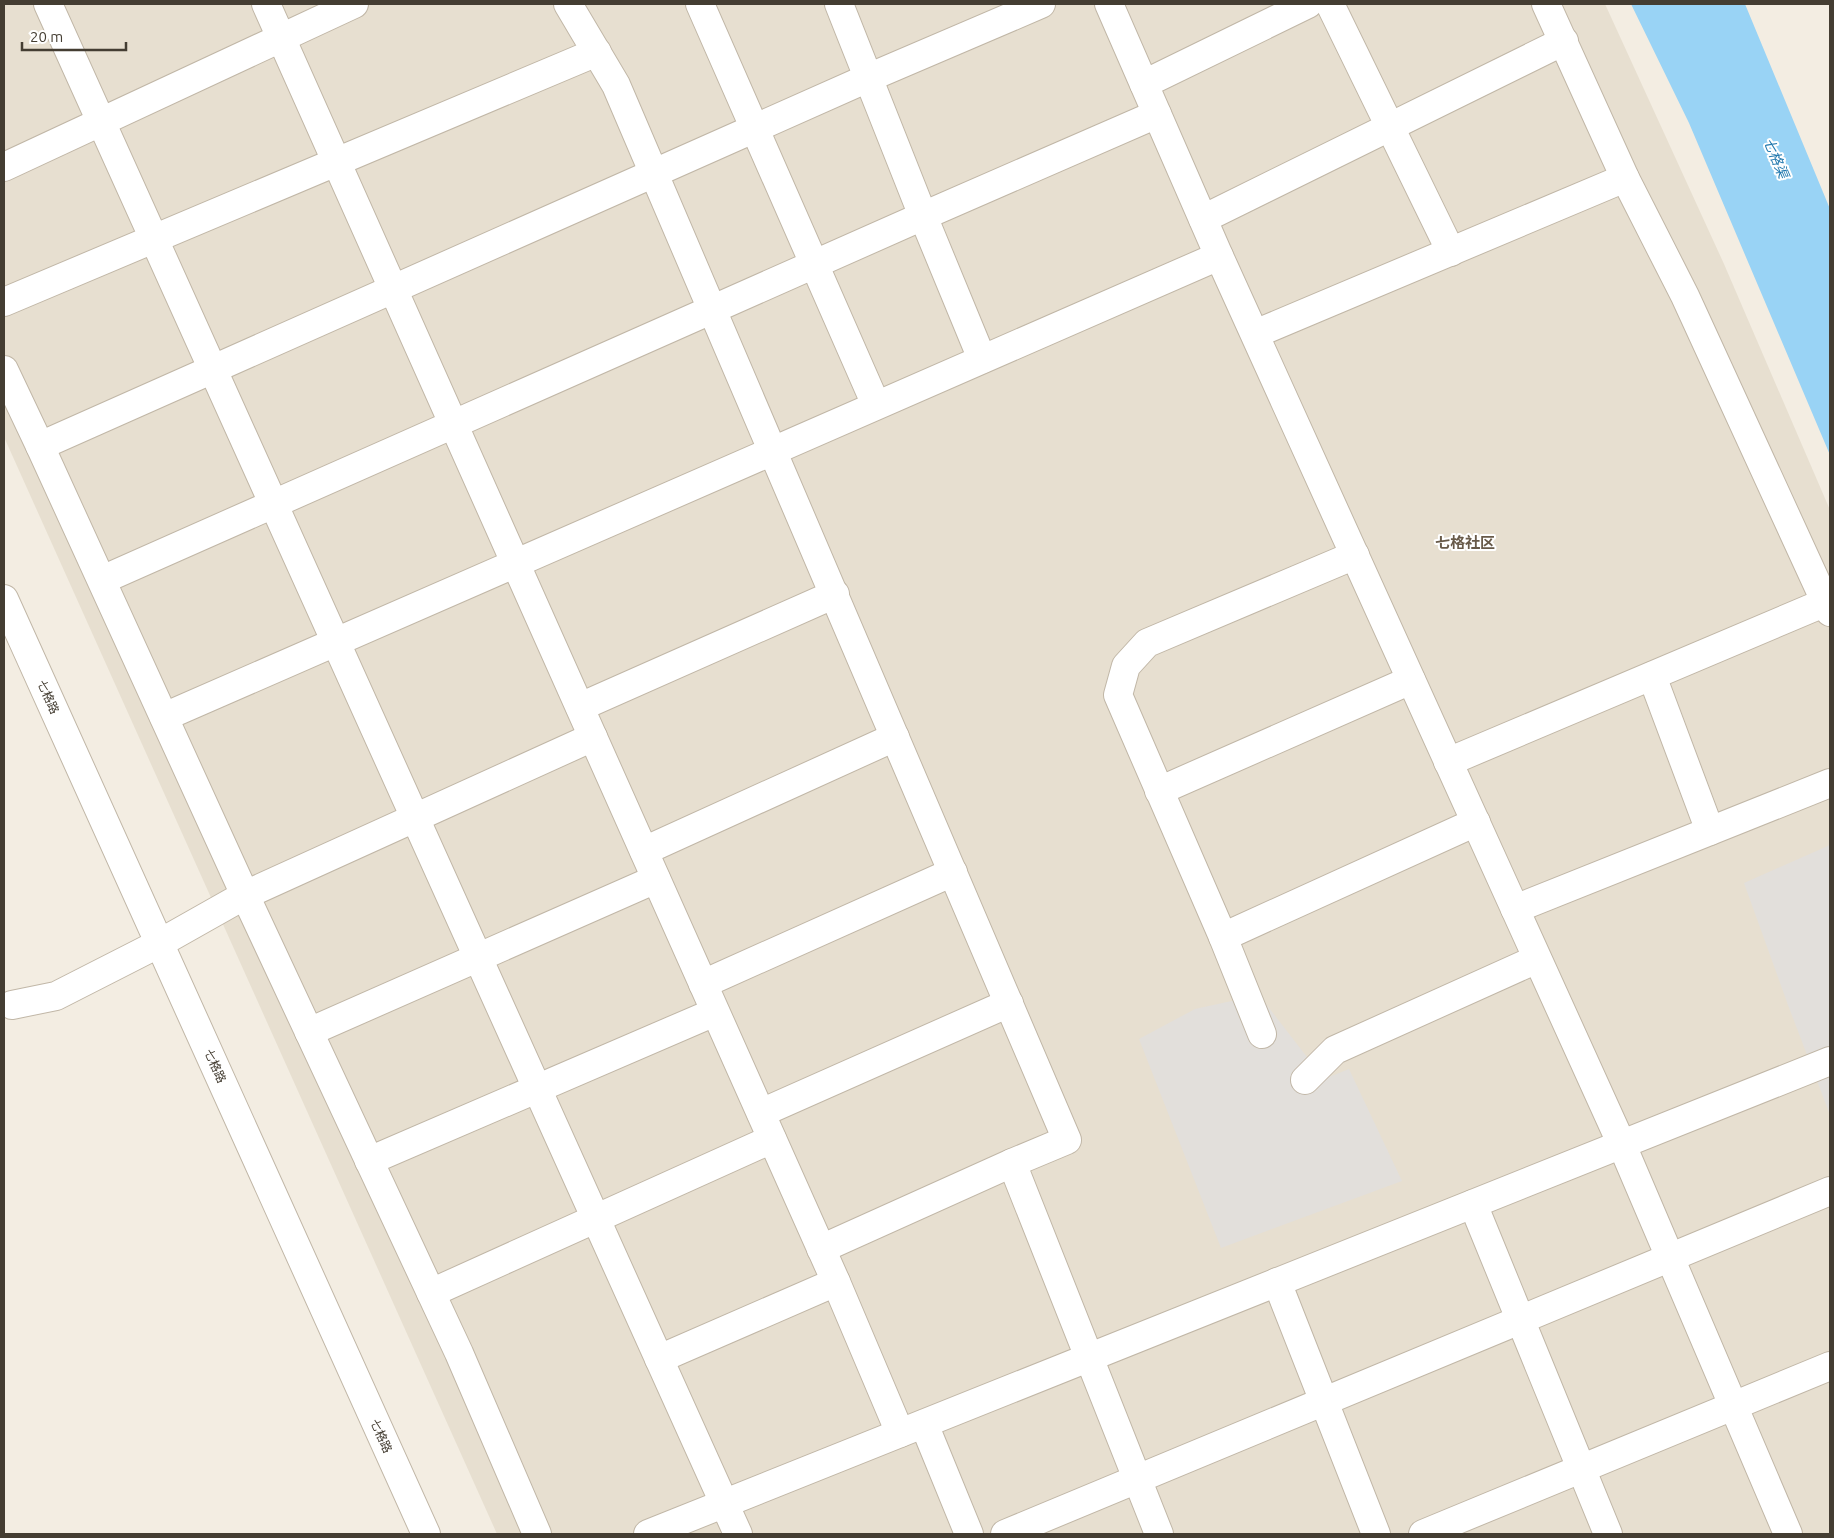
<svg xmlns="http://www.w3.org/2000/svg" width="1834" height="1538" font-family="Ubuntu,'Noto Sans SC',sans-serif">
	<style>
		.residential { fill: #e7dfd0 }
		.parking { fill: #e2dfdb }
		.water { fill: #99d3f5 }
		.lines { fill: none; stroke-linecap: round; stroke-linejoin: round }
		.minor-casing { stroke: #c1b7a7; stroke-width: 30 }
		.minor { stroke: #fff; stroke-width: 28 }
		.labels { text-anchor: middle; stroke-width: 4; stroke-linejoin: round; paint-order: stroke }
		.street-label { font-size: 12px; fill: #443d32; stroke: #fff }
		.water-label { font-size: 14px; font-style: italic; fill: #247aaf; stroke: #fff }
		.quarter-label { font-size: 15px; font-weight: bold; fill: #685a49; stroke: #fff }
	</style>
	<rect width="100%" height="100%" fill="#f3ede2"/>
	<path class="residential" d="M4 4H1605L1724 264 1830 510V1534H497L4 437Z"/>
	<g class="parking">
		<path d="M1830 845V1115L1788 1005 1744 883Z"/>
		<path d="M1259 995 1324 1079 1349 1069 1402 1181 1221 1248 1139 1039 1195 1009Z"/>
	</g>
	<path class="water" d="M1631 4H1745L1830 209V455L1689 123Z"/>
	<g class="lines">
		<defs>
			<g id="minor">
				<path d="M48 4 738 1534"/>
				<path d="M266 4 836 1282 900 1433"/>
				<path d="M568 4 616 85 1067 1140 1012 1163 1159 1534"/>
				<path d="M700 4 876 405"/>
				<path d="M839 4 923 216 982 359"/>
				<path d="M1109 4 1219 256 1622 1145 1788 1534"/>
				<path d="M1330 4 1451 252"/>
				<path d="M1546 4 1625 178 1685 296 1830 612"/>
				<path d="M1144 84 1308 4"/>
				<path d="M4 167 354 4"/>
				<path d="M1203 219 1564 41"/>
				<path d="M4 302 597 52"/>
				<path d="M1255 334 1625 178"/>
				<path d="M4 370 40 446 245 895 459 1353 537 1534"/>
				<path d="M40 446 868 78 1041 4"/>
				<path d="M102 580 923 216 1157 114"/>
				<path d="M4 599 426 1534"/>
				<path d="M1652 676 1710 831"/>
				<path d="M580 707 835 594"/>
				<path d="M164 717 1219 256"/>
				<path d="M1448 762 1826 602"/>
				<path d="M1159 791 1411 680"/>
				<path d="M644 851 895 737"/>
				<path d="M1515 909 1830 783"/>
				<path d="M1223 937 1476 822"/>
				<path d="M703 984 953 872"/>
				<path d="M12 1005 56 996 160 943 245 895 593 737"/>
				<path d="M309 1032 656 879"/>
				<path d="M1262 1034 1223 937 1118 695 1126 666 1147 643 1355 555"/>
				<path d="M1305 1080 1335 1050 1537 959"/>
				<path d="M761 1113 1009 1003"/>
				<path d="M369 1161 715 1012"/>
				<path d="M1473 1204 1608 1534"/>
				<path d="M821 1249 1012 1163"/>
				<path d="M1277 1282 1376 1534"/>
				<path d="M431 1293 772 1139"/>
				<path d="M659 1359 836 1282"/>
				<path d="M924 1424 969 1534"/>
				<path d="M648 1534 1830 1061"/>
				<path d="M1005 1534 1830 1191"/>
				<path d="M1423 1534 1830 1366"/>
			</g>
		</defs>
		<use href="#minor" class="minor-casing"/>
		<use href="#minor" class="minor"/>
	</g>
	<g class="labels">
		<g class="street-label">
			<text transform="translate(48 697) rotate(66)" y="4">七格路</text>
			<text transform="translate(215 1066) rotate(66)" y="4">七格路</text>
			<text transform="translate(381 1436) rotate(66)" y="4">七格路</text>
		</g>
		<g class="water-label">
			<text transform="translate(1776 158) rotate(67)" y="5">七格渠</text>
		</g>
		<g class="quarter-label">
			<text x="1465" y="548">七格社区</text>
		</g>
	</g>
	<rect width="1834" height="1538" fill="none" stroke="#443d32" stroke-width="10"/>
	<path d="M22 42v8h104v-8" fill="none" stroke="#443d32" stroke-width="2.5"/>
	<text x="30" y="42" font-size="15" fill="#443d32" stroke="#ffffff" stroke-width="4" paint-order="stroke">20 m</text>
</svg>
